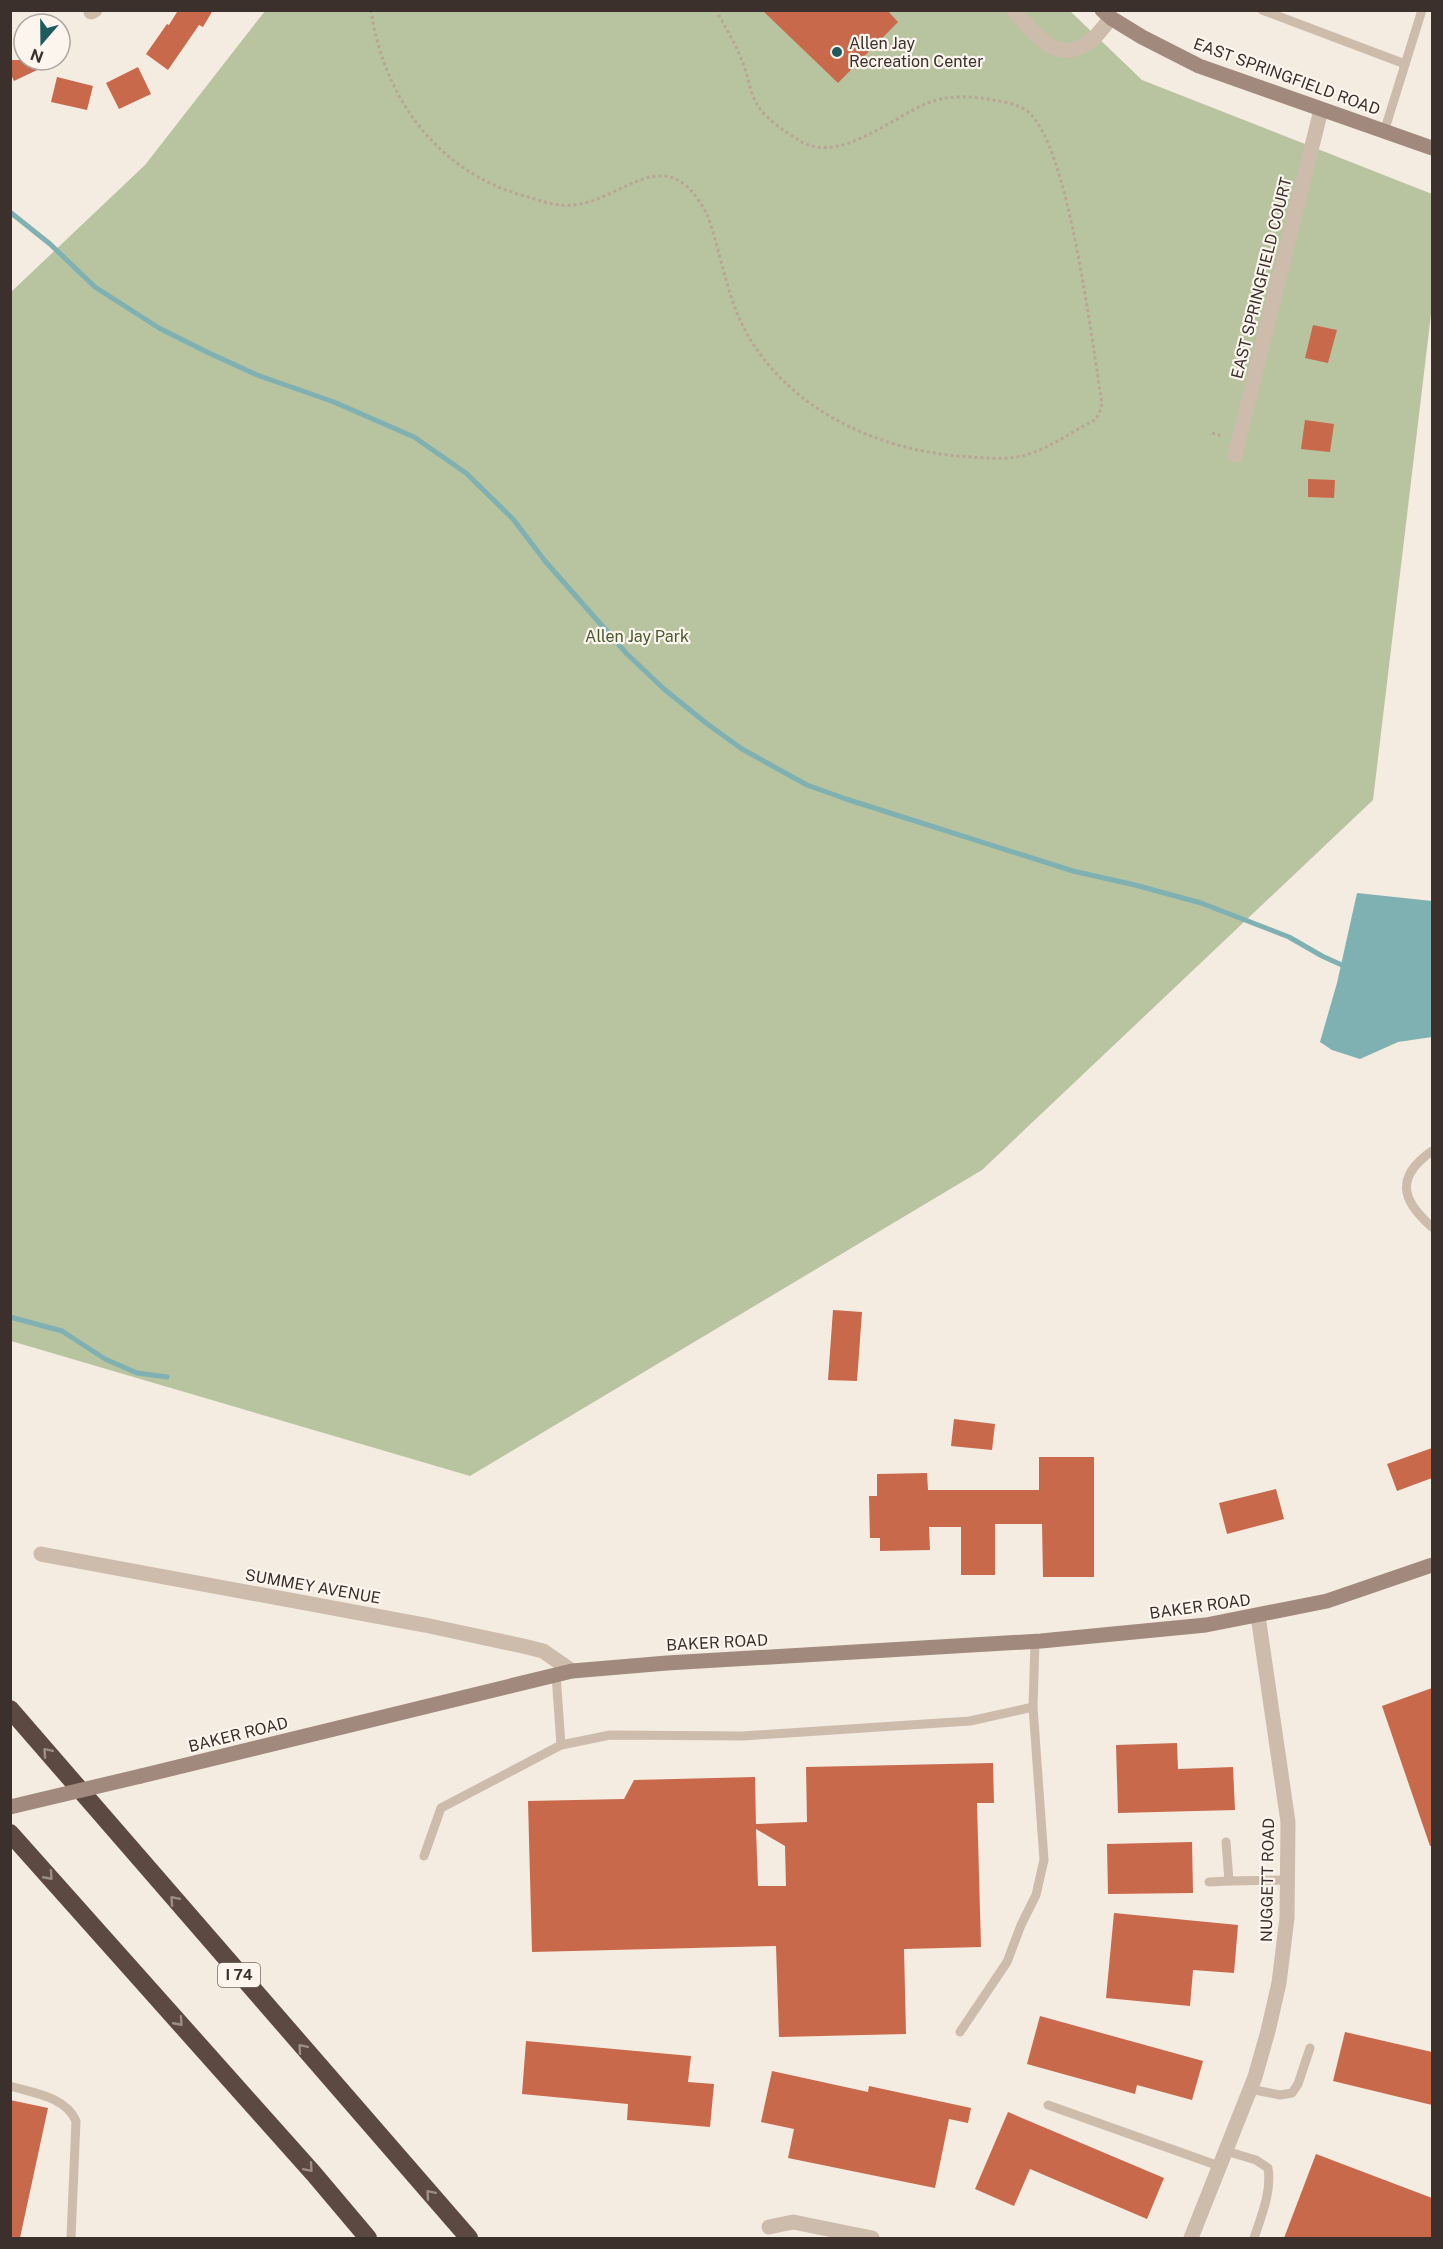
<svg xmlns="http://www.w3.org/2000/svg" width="1443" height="2249" font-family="'Public Sans',sans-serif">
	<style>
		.green { fill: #b8c4a0 }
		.water { fill: #7fb0b2 }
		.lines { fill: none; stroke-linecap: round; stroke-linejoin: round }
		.stream { stroke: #7fb0b2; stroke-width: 5 }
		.building { fill: #c8694b; fill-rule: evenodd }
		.path { stroke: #b9a596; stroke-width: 3; stroke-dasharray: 3 3; stroke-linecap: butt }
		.lane { stroke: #cdbbac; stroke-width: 9 }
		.street { stroke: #cdbbac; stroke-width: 15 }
		.secondary { stroke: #a18a7d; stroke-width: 15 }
		.highway { stroke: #5c4a42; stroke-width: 18 }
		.secondary-bridge { stroke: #a18a7d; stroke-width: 15 }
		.oneway { stroke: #9c8e87 }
		.poi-dot { fill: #1f5a5e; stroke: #fbf5ee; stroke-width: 2 }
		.labels { text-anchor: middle; stroke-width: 4.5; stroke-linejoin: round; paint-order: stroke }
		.shield { fill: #fbf5ee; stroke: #756b66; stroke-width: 1.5 }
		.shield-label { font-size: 15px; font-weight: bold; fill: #3b302b }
		.poi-label { font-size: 16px; fill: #3b302b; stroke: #fbf5ee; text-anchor: start }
		.street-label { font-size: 16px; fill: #3b302b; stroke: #fbf5ee }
		.park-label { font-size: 16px; fill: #4a5a2e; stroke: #fbf5ee }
	</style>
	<rect width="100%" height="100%" fill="#f4ebe1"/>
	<path class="green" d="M265 11H1070L1142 80 1432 194V306L1373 800 982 1170 470 1476 11 1341V292L145 165Z"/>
	<path class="water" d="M1357 893 1432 901V1037L1398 1042 1360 1059 1332 1050 1320 1042 1337 983Z"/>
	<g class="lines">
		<g class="stream">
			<path d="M10 212 50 244 95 287 159 328 209 353 257 375 334 402 414 437 466 473 513 519 545 561 627 654 664 689 706 723 742 749 807 785 846 799 1073 871 1135 885 1201 903 1289 937 1322 956 1344 966"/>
			<path d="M10 1317 62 1331 105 1359 137 1373 167 1377"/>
		</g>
	</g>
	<g class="building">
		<path d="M174 10H213L203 27 199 25 168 70 146 54 167 24 169 25 177 12Z"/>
		<path d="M762 10H887L898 22 838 83Z"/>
		<path d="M10 60H58L14 81 10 73Z"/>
		<path d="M138 67 151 94 119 109 106 83Z"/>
		<path d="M57 77 93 86 87 110 51 102Z"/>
		<path d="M1313 325 1337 330 1328 363 1305 358Z"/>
		<path d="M1305 420 1334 424 1330 452 1301 449Z"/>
		<path d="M1308 479 1335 480 1334 498 1308 497Z"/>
		<path d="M833 1310 862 1312 857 1381 828 1380Z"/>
		<path d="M954 1419 995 1424 992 1450 951 1446Z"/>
		<path d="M1432 1448V1478L1397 1491 1387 1464Z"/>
		<path d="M1039 1457H1094V1577H1043L1042 1524H995V1575H961V1527H929L930 1550 880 1551V1538H870L869 1496H877V1474L927 1473 928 1490H1039Z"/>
		<path d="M1276 1489 1284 1519 1227 1534 1219 1503Z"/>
		<path d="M1432 1688V1846H1430L1382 1706Z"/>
		<path d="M1177 1743 1178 1769 1233 1767 1235 1810 1118 1813 1116 1745Z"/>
		<path d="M993 1763 994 1803H977L981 1947 904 1949 906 2034 779 2037 776 1946 532 1952 528 1801 624 1799 634 1780 755 1777 756 1824 807 1822 806 1767ZM756 1829 785 1846 786 1886H758Z"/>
		<path d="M1192 1842 1193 1893 1108 1894 1107 1844Z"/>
		<path d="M1114 1913 1238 1925 1234 1973 1193 1970 1190 2006 1106 1998Z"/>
		<path d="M1040 2016 1203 2061 1192 2100 1137 2085 1135 2094 1027 2064Z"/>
		<path d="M1345 2032 1432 2052V2105L1333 2081Z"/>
		<path d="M526 2041 691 2056 688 2082 714 2084 710 2127 627 2120 628 2104 522 2094Z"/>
		<path d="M772 2071 868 2092 869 2086 971 2108 968 2123 949 2119 935 2188 788 2158 794 2129 761 2122Z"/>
		<path d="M10 2100 48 2108 20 2238H10Z"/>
		<path d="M1008 2112 1164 2178 1147 2219 1030 2169 1014 2206 975 2189Z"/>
		<path d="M1316 2154 1432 2198V2238H1284Z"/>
	</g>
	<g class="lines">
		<g class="path">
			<path d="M371 10C383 97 438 173 525 196 541 201 557 207 574 205 604 202 635 176 660 176 683 175 697 196 707 214 722 255 727 302 750 339 794 411 875 448 957 456 976 457 998 460 1016 457 1044 453 1070 432 1095 420L1099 414 1102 403C1092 346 1069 142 1027 111 1018 104 1004 102 993 100 972 96 950 95 930 102 893 116 840 165 800 141 786 132 767 120 758 106 750 94 748 76 743 63 736 45 726 28 716 10"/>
			<path d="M1212 433 1222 436"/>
		</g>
		<g class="lane">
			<path d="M1262 10 1405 64"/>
			<path d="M1384 132 1422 10"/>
			<path d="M1432 1151C1395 1177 1401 1200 1432 1227"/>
			<path d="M556 1675 561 1745"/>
			<path d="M424 1856 441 1808 561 1745 610 1735 743 1736 970 1721 1033 1707"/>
			<path d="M1229 1881 1288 1880"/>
			<path d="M1209 1882 1229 1881 1226 1842"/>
			<path d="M960 2032 1007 1962 1021 1925 1036 1895 1044 1860 1033 1707 1035 1642"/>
			<path d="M10 2086C34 2093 66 2097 76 2121L71 2238"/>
			<path d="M1250 2089 1280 2095 1292 2093 1298 2084 1310 2048"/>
			<path d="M1048 2105 1219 2166"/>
			<path d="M1226 2151 1256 2160 1268 2168C1272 2191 1261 2217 1254 2238"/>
		</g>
		<g class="street">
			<path d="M1013 10C1035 32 1054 65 1088 43 1096 38 1104 26 1111 18"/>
			<path d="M91 12 95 10"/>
			<path d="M1235 455 1321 110"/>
			<path d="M41 1554 425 1625 523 1646 543 1651 572 1671"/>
			<path d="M769 2227 793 2222 872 2238"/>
			<path d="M1191 2238 1255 2077 1268 2031 1279 1983 1287 1918 1288 1822 1258 1616"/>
		</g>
		<g class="secondary">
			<path d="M1102 10 1111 18 1142 37 1199 66 1432 148"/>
			<path d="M141 1776 572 1671 667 1663 1041 1641 1206 1625 1327 1601 1432 1565"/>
		</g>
		<g class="highway">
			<path d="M10 1709 469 2238"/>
			<path d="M10 1833 314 2174 368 2238"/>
		</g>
		<path class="secondary-bridge" d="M10 1807 141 1776"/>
	</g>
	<defs><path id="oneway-chevron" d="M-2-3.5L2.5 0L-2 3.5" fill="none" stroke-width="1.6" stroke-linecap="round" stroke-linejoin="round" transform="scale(1.5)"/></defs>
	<g class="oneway">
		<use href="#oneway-chevron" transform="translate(47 1752) rotate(-131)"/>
		<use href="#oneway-chevron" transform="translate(49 1876) rotate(48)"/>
		<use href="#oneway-chevron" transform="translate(174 1900) rotate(-131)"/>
		<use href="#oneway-chevron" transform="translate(179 2022) rotate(48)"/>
		<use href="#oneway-chevron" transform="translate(302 2048) rotate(-131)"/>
		<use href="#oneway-chevron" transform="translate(309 2168) rotate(49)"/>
		<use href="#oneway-chevron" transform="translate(430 2194) rotate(-131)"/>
	</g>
	<circle class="poi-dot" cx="837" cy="52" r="6"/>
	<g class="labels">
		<rect class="shield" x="218" y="1963" width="42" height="24" rx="4.5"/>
		<g class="shield-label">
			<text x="239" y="1980">I 74</text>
		</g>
		<g class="poi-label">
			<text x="849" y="49">Allen Jay<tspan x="849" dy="18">Recreation Center</tspan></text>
		</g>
		<g class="street-label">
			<text transform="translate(1287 76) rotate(20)" y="6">EAST SPRINGFIELD ROAD</text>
			<text transform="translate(1261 278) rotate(-76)" y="6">EAST SPRINGFIELD COURT</text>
			<text transform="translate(313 1586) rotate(10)" y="6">SUMMEY AVENUE</text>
			<text transform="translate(1200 1606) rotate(-8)" y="6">BAKER ROAD</text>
			<text transform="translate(717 1642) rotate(-3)" y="6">BAKER ROAD</text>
			<text transform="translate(238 1734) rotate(-14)" y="6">BAKER ROAD</text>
			<text transform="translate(1267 1880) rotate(-89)" y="6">NUGGETT ROAD</text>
		</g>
		<g class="park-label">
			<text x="637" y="642">Allen Jay Park</text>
		</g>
	</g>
	<rect width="1443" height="2249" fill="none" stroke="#3b302b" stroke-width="24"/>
	<g transform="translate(42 42) rotate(200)"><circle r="28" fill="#fbf5ee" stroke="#aea6a0" stroke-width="1.5"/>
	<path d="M0-4.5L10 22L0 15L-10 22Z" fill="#1f5a5e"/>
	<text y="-9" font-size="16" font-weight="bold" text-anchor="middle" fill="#3b302b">N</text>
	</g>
</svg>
